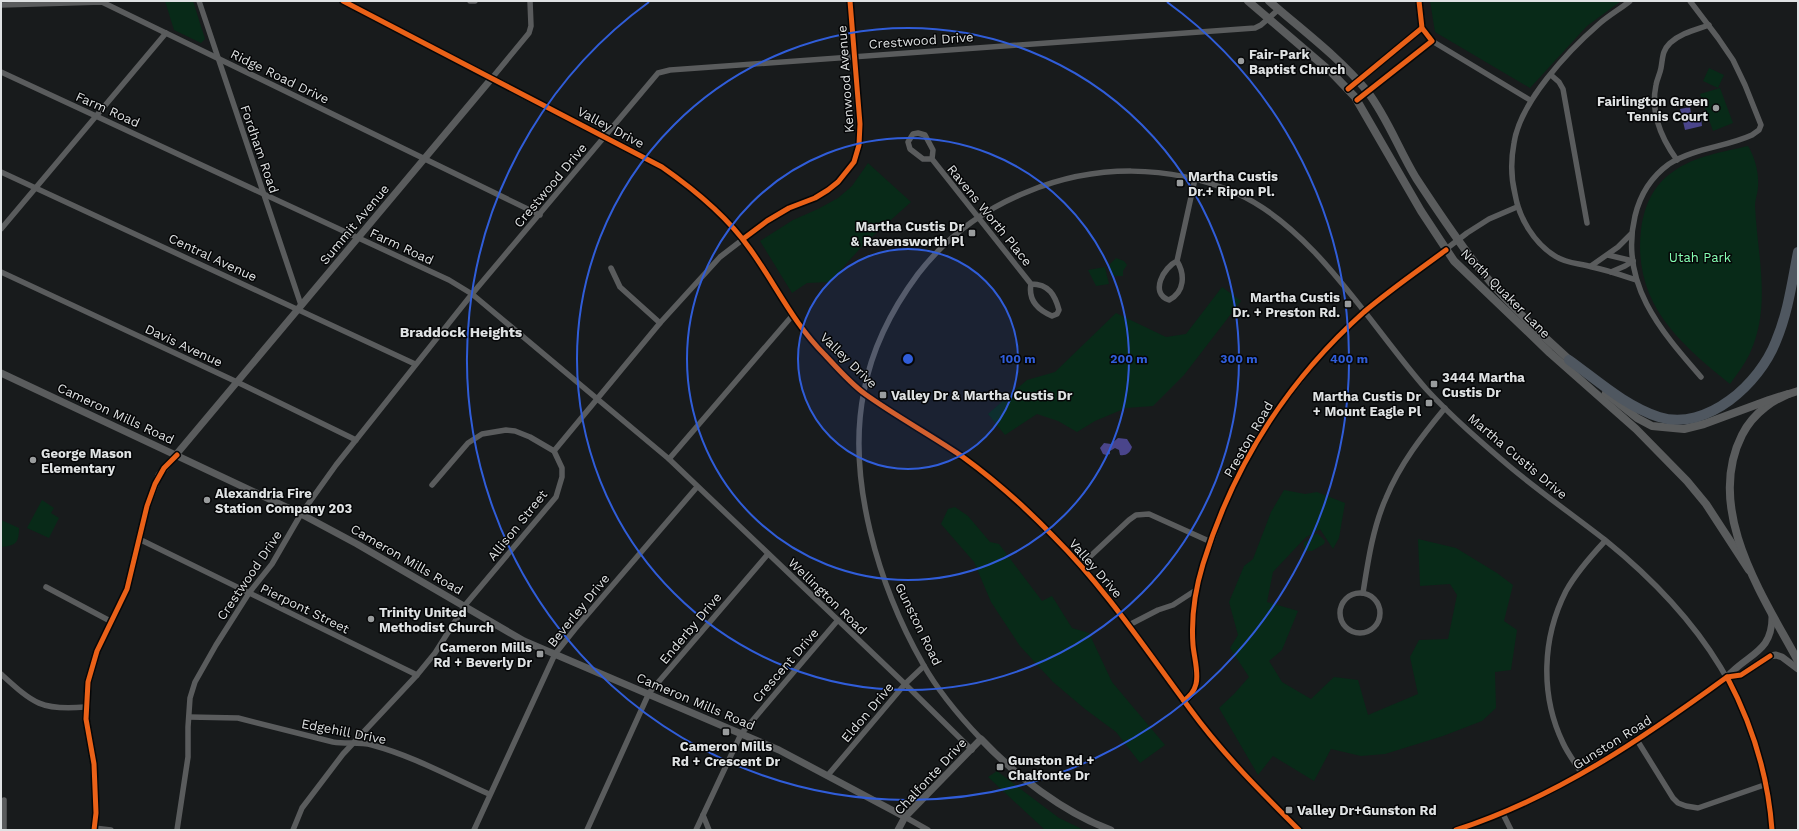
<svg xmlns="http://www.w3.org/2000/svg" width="1799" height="831" font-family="'Work Sans',sans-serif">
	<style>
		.green { fill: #082a18 }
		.water { fill: #4a458b }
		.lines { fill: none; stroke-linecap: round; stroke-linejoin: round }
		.minor { stroke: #5a5c5d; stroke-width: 5.5 }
		.tertiary { stroke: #5a5c5d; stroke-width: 7 }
		.secondary { stroke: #5a5c5d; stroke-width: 8 }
		.motorway { stroke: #4f5760; stroke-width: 10 }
		.cycleway-casing { stroke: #050607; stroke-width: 8 }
		.cycleway { stroke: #ea6118; stroke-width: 5 }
		.ring { fill: none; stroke: #305dd9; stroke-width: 2 }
		.poi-dot { fill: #999c9d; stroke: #050607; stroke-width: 1.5 }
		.labels { text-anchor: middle; stroke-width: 3; stroke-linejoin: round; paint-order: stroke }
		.street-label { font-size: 13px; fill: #dfe2e3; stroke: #050607 }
		.poi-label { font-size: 13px; font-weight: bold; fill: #dfe2e3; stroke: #050607; text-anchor: start }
		.park-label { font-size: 13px; fill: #85feb2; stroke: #050607 }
		.neighbourhood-label { font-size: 14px; font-weight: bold; fill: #dfe2e3; stroke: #050607 }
		.centre { fill: #305dd9; stroke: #050607; stroke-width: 2 }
		.ring-label { font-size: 12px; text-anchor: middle; font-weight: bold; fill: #305dd9; stroke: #050607; stroke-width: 3; stroke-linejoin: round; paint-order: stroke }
	</style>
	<rect width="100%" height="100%" fill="#181b1c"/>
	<g class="green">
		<path d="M165 1H193L205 39 201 43 174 30Z"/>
		<path d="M1430 1H1621L1587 26 1530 88 1435 32Z"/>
		<path d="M1709 68 1724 75 1718 88 1703 81Z"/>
		<path d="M1720 88 1733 123 1713 131 1700 94Z"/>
		<path d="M1748 146C1755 158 1759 172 1758 187 1758 193 1755 199 1755 205 1757 255 1772 305 1750 353 1745 364 1737 374 1730 384 1678 342 1633 303 1641 230 1644 206 1653 185 1674 171 1695 156 1723 152 1748 146Z"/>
		<path d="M868 163 911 202 865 243 830 282 807 283 792 293 760 241 793 220 818 209 838 198 852 186Z"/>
		<path d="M1116 258 1124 261 1127 265 1123 271V276H1114L1109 267 1110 264Z"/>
		<path d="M1105 267 1109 284 1096 286 1088 270Z"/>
		<path d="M1222 287 1241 301 1184 375 1153 406 1126 408 1095 421 1077 432 1058 421 1037 414 1005 435 988 414 1027 380 1055 372 1116 313 1166 337 1186 334Z"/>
		<path d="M1284 490 1305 494 1317 492 1345 503 1339 538 1333 549 1320 529 1305 538 1273 572 1267 602 1298 611 1282 650 1269 661 1282 682 1311 699 1334 677 1358 680 1368 715 1418 694 1410 657 1419 640 1448 639 1457 595 1450 584 1420 586 1418 539 1456 548 1497 573 1513 585 1504 621 1517 630 1511 670 1495 672 1496 708 1482 721 1443 736 1385 754 1361 756 1331 749 1314 781 1273 756 1258 775 1219 708 1234 694 1249 677 1230 648 1238 635 1229 602 1244 566 1253 559 1271 512Z"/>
		<path d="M42 500 54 508 51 513 59 518 49 538 27 528Z"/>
		<path d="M955 507 968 516 990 542 999 544 1042 601 1052 596 1072 628 1089 633 1112 682 1165 745 1140 763 1116 732 1085 709 1053 682 1020 646 991 602 974 562 941 524 948 509Z"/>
		<path d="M1 520 19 528C19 542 16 546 1 547Z"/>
		<path d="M1317 533 1325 541 1324 544 1312 551H1304V542L1311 539V537Z"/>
		<path d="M997 771 1059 818 1084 830H1045L988 777Z"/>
	</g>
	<g class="water">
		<path d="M1690 107 1692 119 1701 118 1702 126 1685 130 1680 109Z"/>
		<path d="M1118 438 1127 439 1132 447C1130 453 1126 456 1120 455L1119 450 1115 448 1110 451V454L1106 455 1103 454 1100 448 1104 443 1111 444Z"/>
	</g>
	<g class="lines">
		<g class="minor">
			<path d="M199 1 301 305"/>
			<path d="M470 1H475"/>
			<path d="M1630 1C1620 9 1608 16 1599 24 1568 51 1520 102 1514 143 1511 159 1511 178 1515 194 1519 218 1534 243 1555 256 1567 264 1579 263 1592 267 1607 270 1621 275 1636 280"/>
			<path d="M1690 1 1718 38 1733 60 1745 85 1761 125 1759 130 1752 135C1726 147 1694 148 1669 164 1651 177 1640 195 1635 216 1619 283 1660 330 1701 377"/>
			<path d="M1 5 102 2 540 215"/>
			<path d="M1432 41 1530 100"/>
			<path d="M1 72 449 280 472 294 669 459 905 684 972 750"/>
			<path d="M1551 75 1559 82 1563 89 1587 223"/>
			<path d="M492 78 529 33 531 26 530 1"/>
			<path d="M932 159H923L910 149 908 142 913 134 918 133 925 135 933 150 932 159 1031 284C1028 300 1038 310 1052 316L1057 314 1059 310C1055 295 1049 284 1031 284"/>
			<path d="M1677 160C1661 138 1650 113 1656 85 1657 79 1660 74 1661 68 1663 57 1662 51 1670 43 1681 33 1695 30 1709 25"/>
			<path d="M1 172 415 364"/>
			<path d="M1 229 166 33"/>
			<path d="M1608 255 1633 261"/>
			<path d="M1177 261C1185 274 1185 292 1169 300 1149 293 1164 267 1177 261L1195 179"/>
			<path d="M1591 266 1618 247 1631 234"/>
			<path d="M611 268 620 287 660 323"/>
			<path d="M1 272 237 382 356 440"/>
			<path d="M1611 272 1625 266 1633 261"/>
			<path d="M554 451 660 323 720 257 767 221 789 208 815 198 828 190 838 182 854 162 859 145 860 124 850 1"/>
			<path d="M669 459 792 316"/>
			<path d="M139 539 417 675"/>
			<path d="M1081 565 1129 520 1136 515 1149 514 1211 542"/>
			<path d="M46 587 112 622"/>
			<path d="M1363 593C1368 561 1373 527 1386 498 1400 464 1422 436 1445 408"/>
			<circle cx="1360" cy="613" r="20"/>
			<path d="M1129 625 1158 610 1173 605 1196 590"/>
			<path d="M1 674C33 703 41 711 85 707"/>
			<path d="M1184 701 1193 693 1196 683 1193 629 1196 590 1203 566 1226 501 1253 448 1271 418 1319 357 1364 312 1467 233 1489 219 1517 207"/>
			<path d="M189 717 238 718 333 742C346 744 359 742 372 745 413 756 451 777 489 794"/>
			<path d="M981 739C960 717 938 691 923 664 879 587 846 479 864 391 872 348 892 309 918 274 946 238 984 209 1027 192 1094 164 1169 164 1236 193 1315 228 1371 327 1427 390 1453 418 1481 442 1509 466 1540 492 1573 515 1605 540 1700 617 1762 705 1772 830"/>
			<path d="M1637 740 1673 798 1678 803 1686 806 1698 808 1767 784"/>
			<path d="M1582 774C1576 764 1568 754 1563 743 1540 695 1542 638 1566 591 1576 573 1591 556 1605 541"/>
			<path d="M828 775 905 684 924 666"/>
			<path d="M1503 814 1511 830"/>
			<path d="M703 815 709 830"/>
			<path d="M905 817 928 830"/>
			<path d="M94 828 111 830"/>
			<path d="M4 830V800"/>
			<path d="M177 830 188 757V727L190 698 195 682 216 645 249 593 272 564 301 514 336 465 472 294 658 73 670 70 1255 28 1261 25 1279 9"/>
			<path d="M293 830 302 808 343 754 417 675 435 653 466 604 556 497 562 477V468L554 451 530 437 515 431 506 430 482 434 468 443 432 485"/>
			<path d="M474 830 555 654 575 629 697 487"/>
			<path d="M587 830 649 693 768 554"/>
			<path d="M696 830 741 734 838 620"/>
		</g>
		<g class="tertiary">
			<path d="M343 1 662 167C695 190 727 216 750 249 776 285 793 323 825 355 837 368 851 384 865 394 897 417 931 435 963 457 996 481 1026 508 1054 537 1106 589 1146 650 1190 709 1222 753 1260 791 1299 830"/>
			<path d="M1348 89 1422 28"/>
			<path d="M1357 100 1432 41 1422 28 1419 1"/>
			<path d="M1 373 301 514 357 544 524 641 779 750 905 817"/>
			<path d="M1727 677 1741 675 1770 656 1776 655 1782 657 1798 669"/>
			<path d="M94 830 96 813 94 764 86 719 88 682 97 651 127 589 147 506 159 475 492 78"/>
			<path d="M898 830 905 817 981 739C1015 775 1064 813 1111 830"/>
			<path d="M1456 830C1557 797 1642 739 1727 677 1748 653 1773 653 1772 615"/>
		</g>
		<g class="secondary">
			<path d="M1248 1 1331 72 1355 97 1421 211 1454 261 1550 353 1636 429 1687 481 1706 504 1749 570"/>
			<path d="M1269 1C1302 30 1339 57 1367 91 1387 117 1399 150 1416 178 1437 210 1458 242 1482 272 1510 306 1542 335 1574 364"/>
			<path d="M1798 391C1775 397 1753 413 1742 435 1704 510 1763 596 1798 661"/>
			<path d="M1606 393 1637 418 1652 426 1684 429 1704 424 1769 400 1788 394"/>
		</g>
		<path class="motorway" d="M1569 360C1597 380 1625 406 1659 417 1707 432 1760 383 1776 341 1788 313 1792 282 1798 252"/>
		<defs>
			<g id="cycleway">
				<path d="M343 1 662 167C695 190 727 216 750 249 776 285 793 323 825 355 837 368 851 384 865 394 897 417 931 435 963 457 996 481 1026 508 1054 537 1106 589 1146 650 1190 709 1222 753 1260 791 1299 830"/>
				<path d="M1348 89 1422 28"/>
				<path d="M1357 100 1432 41 1422 28 1419 1"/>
				<path d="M743 239 767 221 789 208 815 198 828 190 838 182 854 162 859 145 860 124 850 1"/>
				<path d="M1727 677C1753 726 1768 775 1772 830"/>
				<path d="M1184 701C1190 696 1194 692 1196 684 1199 673 1194 657 1193 645 1191 618 1195 590 1203 564 1233 466 1288 380 1364 312 1390 290 1419 270 1446 250"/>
				<path d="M94 830 96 813 94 764 86 719 88 682 97 651 127 589 147 506 155 484 164 468 177 455"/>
				<path d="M1456 830C1557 797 1642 739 1727 677L1741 675 1770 656"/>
			</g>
		</defs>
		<use href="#cycleway" class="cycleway-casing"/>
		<use href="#cycleway" class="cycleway"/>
	</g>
	<circle cx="908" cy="359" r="110" fill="#305dd9" fill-opacity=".12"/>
	<g class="ring">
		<circle cx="908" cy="359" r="110"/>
		<circle cx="908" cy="359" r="221"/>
		<circle cx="908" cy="359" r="331"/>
		<path d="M1167 2A441 441 0 1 1 649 2"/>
	</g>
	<g class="poi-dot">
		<circle cx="1241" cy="61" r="4"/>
		<circle cx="1716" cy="108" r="4"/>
		<rect x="1176" y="179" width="8" height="8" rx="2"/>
		<rect x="968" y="229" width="8" height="8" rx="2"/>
		<rect x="1344" y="300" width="8" height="8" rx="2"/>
		<rect x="1430" y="380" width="8" height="8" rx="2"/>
		<rect x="879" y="391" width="8" height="8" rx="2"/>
		<rect x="1425" y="399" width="8" height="8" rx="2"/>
		<circle cx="33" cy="460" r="4"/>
		<circle cx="207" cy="500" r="4"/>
		<circle cx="371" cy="619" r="4"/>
		<rect x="536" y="650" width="8" height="8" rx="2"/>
		<rect x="722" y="728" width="8" height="8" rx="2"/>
		<rect x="996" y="763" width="8" height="8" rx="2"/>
		<rect x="1285" y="806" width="8" height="8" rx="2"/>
	</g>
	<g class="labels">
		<g class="street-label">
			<text transform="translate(921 40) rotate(-4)" y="5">Crestwood Drive</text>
			<text transform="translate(280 76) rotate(26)" y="5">Ridge Road Drive</text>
			<text transform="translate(845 79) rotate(-94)" y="5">Kenwood Avenue</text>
			<text transform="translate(108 109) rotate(24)" y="5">Farm Road</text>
			<text transform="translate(611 127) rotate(28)" y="5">Valley Drive</text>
			<text transform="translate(260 149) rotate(71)" y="5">Fordham Road</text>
			<text transform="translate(550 185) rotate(-50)" y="5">Crestwood Drive</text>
			<text transform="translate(990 215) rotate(51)" y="5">Ravens Worth Place</text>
			<text transform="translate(354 224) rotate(-50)" y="5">Summit Avenue</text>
			<text transform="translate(402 246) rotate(25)" y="5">Farm Road</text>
			<text transform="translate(213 257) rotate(25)" y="5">Central Avenue</text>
			<text transform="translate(1506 293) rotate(45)" y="5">North Quaker Lane</text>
			<text transform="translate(184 345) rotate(25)" y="5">Davis Avenue</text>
			<text transform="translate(849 360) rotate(44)" y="5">Valley Drive</text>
			<text transform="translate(116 413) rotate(25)" y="5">Cameron Mills Road</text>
			<text transform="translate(1248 439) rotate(-60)" y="5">Preston Road</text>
			<text transform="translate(1518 456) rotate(40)" y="5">Martha Custis Drive</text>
			<text transform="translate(517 525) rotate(-51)" y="5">Allison Street</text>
			<text transform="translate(407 559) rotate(30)" y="5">Cameron Mills Road</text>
			<text transform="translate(1096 568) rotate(49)" y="5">Valley Drive</text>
			<text transform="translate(249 575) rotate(-56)" y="5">Crestwood Drive</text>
			<text transform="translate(828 596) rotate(44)" y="5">Wellington Road</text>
			<text transform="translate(305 608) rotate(26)" y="5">Pierpont Street</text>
			<text transform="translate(578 610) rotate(-51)" y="5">Beverley Drive</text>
			<text transform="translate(919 624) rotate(64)" y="5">Gunston Road</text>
			<text transform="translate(690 628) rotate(-50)" y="5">Enderby Drive</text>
			<text transform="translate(785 665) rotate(-49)" y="5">Crescent Drive</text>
			<text transform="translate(696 701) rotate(23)" y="5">Cameron Mills Road</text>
			<text transform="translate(867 712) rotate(-50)" y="5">Eldon Drive</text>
			<text transform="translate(344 731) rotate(11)" y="5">Edgehill Drive</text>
			<text transform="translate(1612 742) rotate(-32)" y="5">Gunston Road</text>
			<text transform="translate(930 776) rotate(-47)" y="5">Chalfonte Drive</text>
		</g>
		<g class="poi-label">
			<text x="1249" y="59">Fair-Park<tspan x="1249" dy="15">Baptist Church</tspan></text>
			<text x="1708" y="106" text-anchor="end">Fairlington Green<tspan x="1708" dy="15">Tennis Court</tspan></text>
			<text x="1188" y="181">Martha Custis<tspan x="1188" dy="15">Dr.+ Ripon Pl.</tspan></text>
			<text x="964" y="231" text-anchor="end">Martha Custis Dr<tspan x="964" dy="15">&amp; Ravensworth Pl</tspan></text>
			<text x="1340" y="302" text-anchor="end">Martha Custis<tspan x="1340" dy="15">Dr. + Preston Rd.</tspan></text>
			<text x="1442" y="382">3444 Martha<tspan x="1442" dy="15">Custis Dr</tspan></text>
			<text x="891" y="400">Valley Dr &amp; Martha Custis Dr</text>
			<text x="1421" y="401" text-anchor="end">Martha Custis Dr<tspan x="1421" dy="15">+ Mount Eagle Pl</tspan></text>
			<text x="41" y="458">George Mason<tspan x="41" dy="15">Elementary</tspan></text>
			<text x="215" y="498">Alexandria Fire<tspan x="215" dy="15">Station Company 203</tspan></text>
			<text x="379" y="617">Trinity United<tspan x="379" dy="15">Methodist Church</tspan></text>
			<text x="532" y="652" text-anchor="end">Cameron Mills<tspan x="532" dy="15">Rd + Beverly Dr</tspan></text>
			<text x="726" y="751" text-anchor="middle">Cameron Mills<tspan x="726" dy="15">Rd + Crescent Dr</tspan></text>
			<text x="1008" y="765">Gunston Rd +<tspan x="1008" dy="15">Chalfonte Dr</tspan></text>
			<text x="1297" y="815">Valley Dr+Gunston Rd</text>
		</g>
		<g class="park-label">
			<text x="1700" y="262">Utah Park</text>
		</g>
		<g class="neighbourhood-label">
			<text x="461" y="337">Braddock Heights</text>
		</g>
	</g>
	<circle cx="908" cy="359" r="6" class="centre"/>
	<g class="ring-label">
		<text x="1018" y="363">100 m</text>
		<text x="1129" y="363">200 m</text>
		<text x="1239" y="363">300 m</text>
		<text x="1349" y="363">400 m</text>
	</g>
	<rect width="1799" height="831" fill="none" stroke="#dfe2e3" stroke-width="4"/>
</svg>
